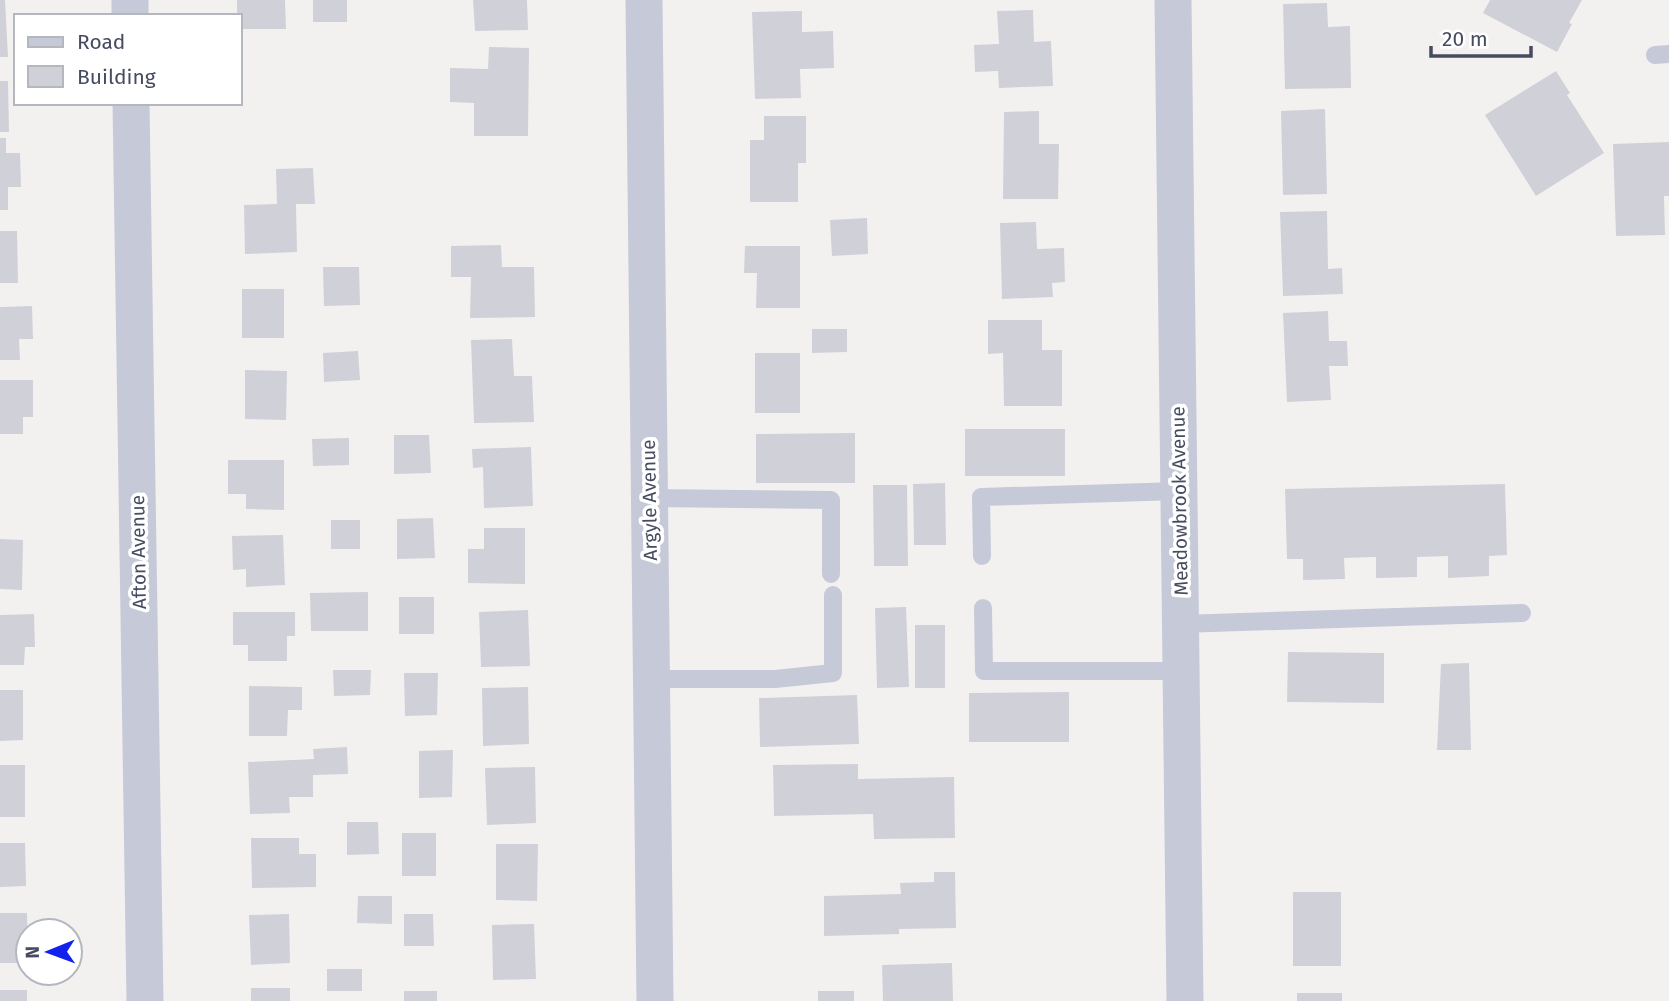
<svg xmlns="http://www.w3.org/2000/svg" width="1669" height="1001" font-family="'Fira Sans',sans-serif">
	<style>
		.building { fill: #d0d0d8 }
		.lines { fill: none; stroke-linecap: round; stroke-linejoin: round }
		.lane { stroke: #c6c9d8; stroke-width: 18 }
		.street { stroke: #c6c9d8; stroke-width: 37 }
		.labels { text-anchor: middle; stroke-width: 7; stroke-linejoin: round; paint-order: stroke }
		.street-label { font-size: 19px; fill: #474b5f; stroke: #fff }
	</style>
	<rect width="100%" height="100%" fill="#f3f1f0"/>
	<g class="building">
		<path d="M0 0H5L8 57H0Z"/>
		<path d="M237 0H285L286 29H240V16H237Z"/>
		<rect x="313" y="0" width="34" height="22"/>
		<path d="M473 0H527L528 30 475 31Z"/>
		<path d="M1490 0H1582L1569 23 1572 24 1557 52 1483 13Z"/>
		<path d="M1327 3 1328 27 1350 26 1351 88 1285 89 1283 4Z"/>
		<path d="M1033 10 1034 42 1051 41 1053 86 999 88 998 71 975 72 974 45 999 44 997 11Z"/>
		<path d="M802 11V32L833 31 834 68 800 69 801 98 755 99 752 12Z"/>
		<path d="M489 47 529 48 528 136H474V103L450 102V68L488 69Z"/>
		<path d="M1556 71 1570 93 1567 95 1604 153 1536 196 1485 115Z"/>
		<path d="M0 81H8L9 132H0Z"/>
		<path d="M1325 109 1327 194 1283 195 1281 111Z"/>
		<path d="M1039 111V144H1059L1058 199H1003L1004 112Z"/>
		<path d="M764 116H806V163H798V202H750V140H764Z"/>
		<path d="M0 138H6V153H20L21 187H8V210H0Z"/>
		<path d="M1669 142V196H1664L1665 235 1616 236 1613 144Z"/>
		<path d="M313 168 315 204H296L297 252 245 254 244 205 277 204 276 169Z"/>
		<path d="M1327 211 1328 269 1342 268 1343 294 1283 296 1280 212Z"/>
		<path d="M867 218 868 254 832 256 830 220Z"/>
		<path d="M1036 222 1037 249 1064 248 1065 282 1052 283 1053 297 1002 299 1000 223Z"/>
		<path d="M0 231H17L18 283H0Z"/>
		<path d="M501 245 502 267H534L535 317 470 318 471 277H451V246Z"/>
		<path d="M745 246H800V308H756L757 273H744Z"/>
		<path d="M323 267H359L360 305 324 306Z"/>
		<rect x="242" y="289" width="42" height="49"/>
		<path d="M32 306 33 339H19L20 360H0V307Z"/>
		<path d="M1328 311 1329 341H1347L1348 366H1329L1331 400 1287 402 1283 313Z"/>
		<path d="M988 320H1042V350H1062V406H1004L1003 353 988 354Z"/>
		<path d="M812 329H847V352L812 353Z"/>
		<path d="M512 339 514 376H532L534 422 474 423 471 340Z"/>
		<path d="M358 351 360 380 324 382 323 353Z"/>
		<rect x="755" y="353" width="45" height="60"/>
		<path d="M245 370 287 371 286 420 245 419Z"/>
		<path d="M0 380H33V417H23V434H0Z"/>
		<rect x="965" y="429" width="100" height="47"/>
		<path d="M855 433V483H756V434Z"/>
		<path d="M394 435H429L431 473 394 474Z"/>
		<path d="M349 438V465L313 466 312 439Z"/>
		<path d="M531 447 533 506 484 508 483 467 473 468 472 449Z"/>
		<path d="M228 460H284V510L246 509V494H228Z"/>
		<path d="M945 483 946 545H914L913 484Z"/>
		<path d="M1505 484 1507 555 1489 556V576L1448 578V556L1417 557V577L1376 578V557L1344 558 1345 579 1303 580V559H1287L1285 489Z"/>
		<path d="M873 485H907L908 566H874Z"/>
		<path d="M433 518 435 558 397 559V519Z"/>
		<rect x="331" y="520" width="29" height="29"/>
		<path d="M484 528H525V584L468 583V549H484Z"/>
		<path d="M283 535 285 585 246 587V569L233 570 232 536Z"/>
		<path d="M0 539 23 540 22 590 0 589Z"/>
		<path d="M368 592V631H311L310 593Z"/>
		<rect x="399" y="597" width="35" height="37"/>
		<path d="M906 607 909 687 877 688 875 608Z"/>
		<path d="M528 610 530 666 481 667 479 612Z"/>
		<path d="M233 612H295V636H287V661H248V645H233Z"/>
		<path d="M34 614 35 647H25L24 665H0V615Z"/>
		<rect x="915" y="625" width="30" height="63"/>
		<path d="M1288 652 1384 653V703L1287 702Z"/>
		<path d="M1469 663 1471 750H1437L1441 664Z"/>
		<path d="M333 670H371L370 695 334 696Z"/>
		<path d="M404 673H438L437 715 405 716Z"/>
		<path d="M249 686 302 687V710H288L287 736H249Z"/>
		<path d="M528 687 529 744 483 746 482 688Z"/>
		<path d="M0 690H23V740L0 741Z"/>
		<path d="M1069 692V742H969V693Z"/>
		<path d="M857 695 859 744 760 747 759 698Z"/>
		<path d="M347 747 348 774 313 775V797H289L290 813 250 814 248 762 314 759 313 749Z"/>
		<path d="M453 750 452 797 419 798V751Z"/>
		<path d="M858 764V779L954 777 955 838 874 839 873 814 774 816 773 765Z"/>
		<rect x="0" y="765" width="25" height="52"/>
		<path d="M535 767 536 823 487 825 485 768Z"/>
		<path d="M347 822H378L379 854 347 855Z"/>
		<rect x="402" y="833" width="34" height="43"/>
		<path d="M251 838H299V854H316V887L252 888Z"/>
		<path d="M0 843H25L26 886 0 887Z"/>
		<path d="M496 844H538L537 901 496 900Z"/>
		<path d="M934 872H955L956 928 899 929V934L824 936V896L901 894 900 883 934 882Z"/>
		<rect x="1293" y="892" width="48" height="74"/>
		<path d="M358 896H392V924L357 923Z"/>
		<path d="M0 913H27L28 963H0Z"/>
		<path d="M289 914 290 963 251 965 249 915Z"/>
		<path d="M404 914H433L434 946H404Z"/>
		<path d="M534 924 536 979 493 980 492 925Z"/>
		<path d="M952 963 953 1001H883L882 965Z"/>
		<rect x="327" y="969" width="35" height="22"/>
		<rect x="251" y="988" width="39" height="13"/>
		<rect x="0" y="990" width="27" height="11"/>
		<rect x="404" y="991" width="33" height="10"/>
		<rect x="818" y="991" width="36" height="10"/>
		<rect x="1297" y="993" width="45" height="8"/>
	</g>
	<g class="lines">
		<g class="lane">
			<path d="M1655 55 1669 54"/>
			<path d="M649 498 831 500V574"/>
			<path d="M982 556 981 497 1179 491"/>
			<path d="M983 608 984 671H1181"/>
			<path d="M1181 624 1522 613"/>
			<path d="M651 679H775L833 673V595"/>
		</g>
		<g class="street">
			<path d="M130 0V16"/>
			<path d="M644 0 655 1001"/>
			<path d="M1173 0 1185 1001"/>
			<path d="M131 103 145 1001"/>
		</g>
	</g>
	<g class="labels">
		<g class="street-label">
			<text transform="translate(649 500) rotate(-91)" y="7">Argyle Avenue</text>
			<text transform="translate(1179 501) rotate(-91)" y="7">Meadowbrook Avenue</text>
			<text transform="translate(138 552) rotate(-91)" y="7">Afton Avenue</text>
		</g>
	</g>
	<rect x="14" y="14" width="228" height="91" fill="#ffffff" stroke="#b5b7bf" stroke-width="2"/>
	<rect x="28" y="37" width="35" height="10" fill="#c6c9d8" stroke="#b5b7bf" stroke-width="2"/>
	<text x="77" y="49" font-size="21" fill="#474b5f">Road</text>
	<rect x="28" y="66" width="35" height="21" fill="#d0d0d8" stroke="#b5b7bf" stroke-width="2"/>
	<text x="77" y="84" font-size="21" fill="#474b5f">Building</text>
	<g transform="translate(49 952) rotate(269)"><circle r="33" fill="#ffffff" stroke="#b5b7bf" stroke-width="2"/>
	<path d="M0-5L12 26L0 18L-12 26Z" fill="#1221eb"/>
	<text y="-10" font-size="19" font-weight="bold" text-anchor="middle" fill="#474b5f">N</text>
	</g>
	<path d="M1431 46v10h100v-10" fill="none" stroke="#474b5f" stroke-width="3.5"/>
	<text x="1442" y="46" font-size="21" fill="#474b5f" stroke="#ffffff" stroke-width="5" paint-order="stroke">20 m</text>
</svg>
